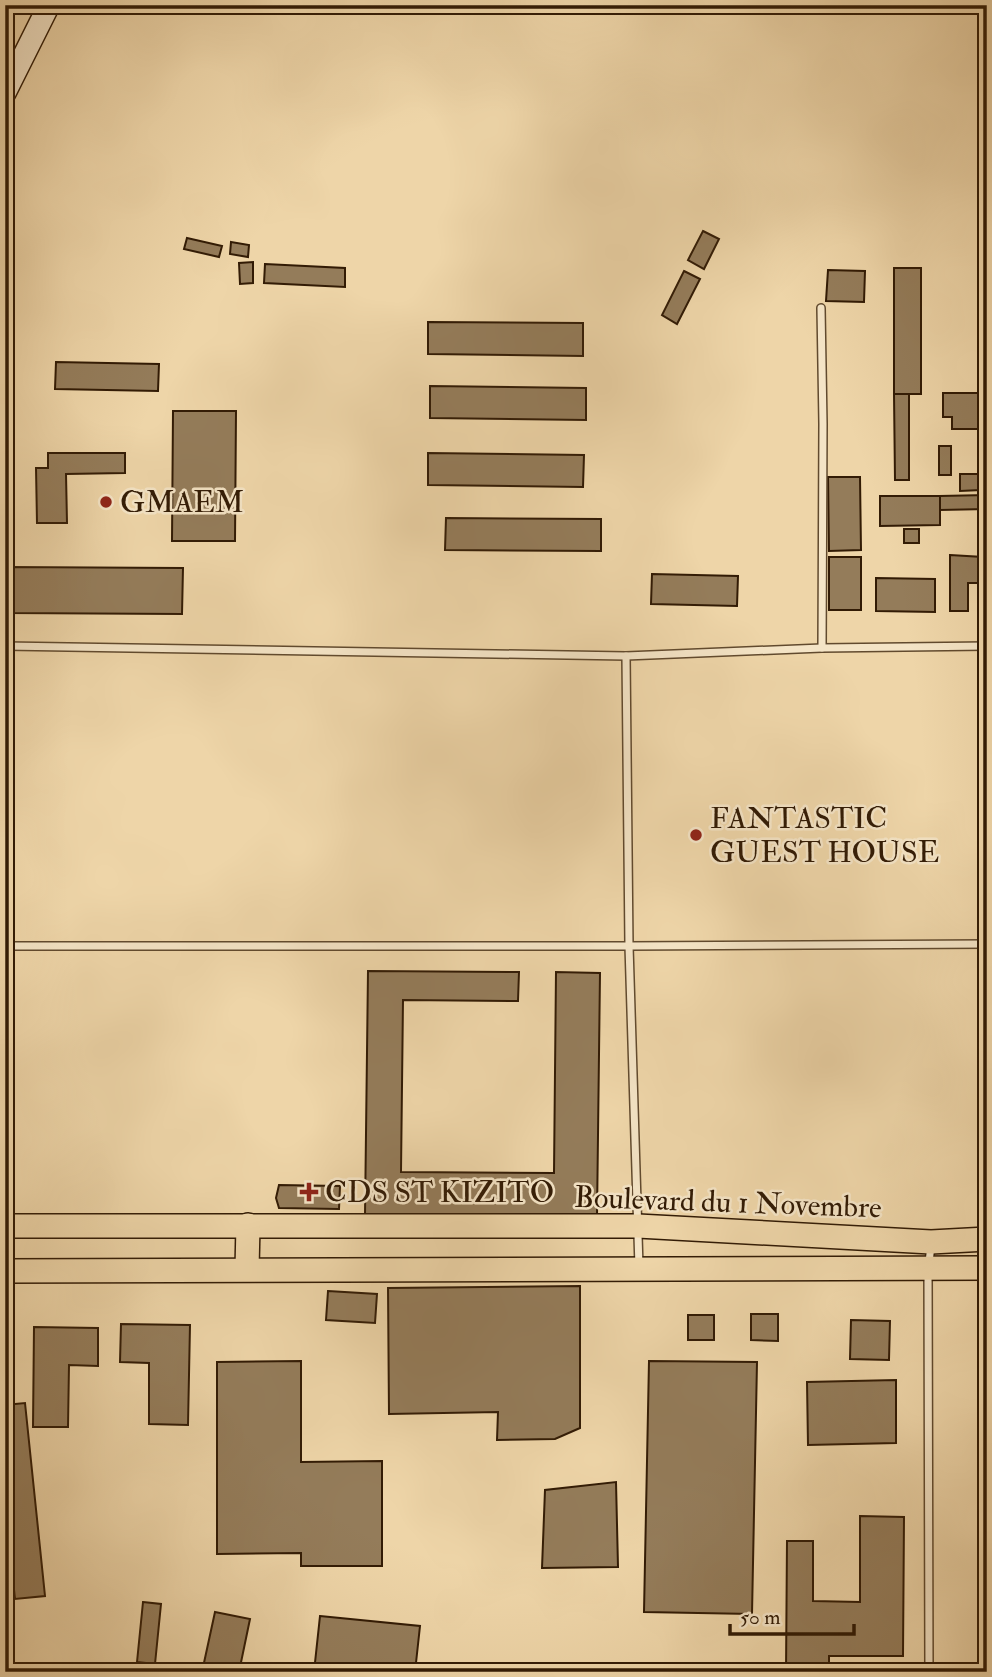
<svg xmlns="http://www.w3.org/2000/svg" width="992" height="1677" font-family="'IM FELL Double Pica',serif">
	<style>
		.building { fill: #947c5a; stroke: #321b05; stroke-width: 2 }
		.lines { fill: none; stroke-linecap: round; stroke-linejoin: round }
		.lane-casing { stroke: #614a2e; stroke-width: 10 }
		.secondary-casing { stroke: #321b05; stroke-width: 24 }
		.primary-casing { stroke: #321b05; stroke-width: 26 }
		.lane { stroke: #f4e4c6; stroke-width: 7 }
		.secondary { stroke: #f4e4c6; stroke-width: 21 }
		.primary { stroke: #eed5a8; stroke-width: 23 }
		.poi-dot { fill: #8f2418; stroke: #f4e4c6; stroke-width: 2.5 }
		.labels { text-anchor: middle; stroke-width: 5; stroke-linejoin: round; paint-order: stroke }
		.poi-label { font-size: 30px; fill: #321b05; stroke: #f4e4c6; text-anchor: start }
		.street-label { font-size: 30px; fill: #321b05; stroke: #f4e4c6 }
	</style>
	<rect width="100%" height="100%" fill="#eed5a8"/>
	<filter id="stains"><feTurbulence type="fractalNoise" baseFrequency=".00286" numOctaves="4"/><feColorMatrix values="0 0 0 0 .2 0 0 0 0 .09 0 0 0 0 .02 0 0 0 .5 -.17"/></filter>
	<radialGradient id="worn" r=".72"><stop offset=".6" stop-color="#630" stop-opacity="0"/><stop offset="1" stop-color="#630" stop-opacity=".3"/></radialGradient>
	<g class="building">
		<path d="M703 231 719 239 704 269 688 260Z"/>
		<path d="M187 238 222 246 219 257 184 249Z"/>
		<path d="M231 242 249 245 248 257 230 254Z"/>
		<path d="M253 262V283L240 284 239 263Z"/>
		<path d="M265 264 345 268V287L264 283Z"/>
		<rect x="894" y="268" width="27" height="126"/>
		<path d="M828 270 865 271 864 302 826 301Z"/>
		<path d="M684 271 700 279 677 324 662 315Z"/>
		<path d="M428 322 583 323V356L428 354Z"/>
		<path d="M56 362 159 364 158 391 55 389Z"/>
		<path d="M430 386 586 388V420L430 418Z"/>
		<path d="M943 393H987V417H978V429H952V417H943Z"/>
		<path d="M894 394H909V480H895Z"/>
		<path d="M173 411H236L235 541H172Z"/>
		<path d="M5 413H11L8 539H5Z"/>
		<rect x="939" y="446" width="12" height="29"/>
		<path d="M48 453H125V473L66 474 67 523H37L36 468H48Z"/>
		<path d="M428 453 584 455 583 487 428 485Z"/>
		<path d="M960 474H980L981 490 960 491Z"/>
		<path d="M828 477H860L861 550 829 551Z"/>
		<path d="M987 495V509L940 510V496Z"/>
		<path d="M880 496H940V525L880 526Z"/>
		<path d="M446 518 601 519V551L445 550Z"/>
		<rect x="904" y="529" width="15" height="14"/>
		<path d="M950 555 983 557 984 583H968V611H950Z"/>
		<rect x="829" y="557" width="32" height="53"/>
		<path d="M5 567 183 568 182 614 5 613Z"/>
		<path d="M652 574 738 576 737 606 651 604Z"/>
		<path d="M876 578 935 579V612L876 611Z"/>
		<path d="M368 971 519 972 518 1001 403 1000 401 1172 554 1173 556 972 600 973 597 1216 365 1215Z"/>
		<path d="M279 1185 340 1186 339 1209 279 1208 276 1198Z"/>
		<path d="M580 1286V1428L555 1439 497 1440 498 1412 389 1414 388 1288Z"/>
		<path d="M328 1291 377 1294 375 1323 326 1320Z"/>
		<path d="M751 1314H778V1341L751 1340Z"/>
		<rect x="688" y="1315" width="26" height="25"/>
		<path d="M851 1320 890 1321 889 1360 850 1359Z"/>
		<path d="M121 1324 190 1325 188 1425 149 1424V1363L120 1362Z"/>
		<path d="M34 1327 98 1328V1366L69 1365 68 1427H33Z"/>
		<path d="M301 1361V1462L382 1461V1566H301V1553L217 1554V1362Z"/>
		<path d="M649 1361 757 1362 752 1614 644 1612Z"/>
		<path d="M896 1380V1443L808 1445 807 1382Z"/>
		<path d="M25 1403 45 1596 15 1599 5 1506V1405Z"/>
		<path d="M616 1482 618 1567 542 1568 545 1490Z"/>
		<path d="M860 1516 904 1517 903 1656H829V1672H786L787 1541H813V1601L860 1602Z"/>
		<path d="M11 1564 12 1602H5V1565Z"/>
		<path d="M143 1602 161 1604 155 1664 137 1662Z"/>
		<path d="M215 1612 250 1619 239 1672H202Z"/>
		<path d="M320 1616 420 1626 415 1672H314Z"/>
	</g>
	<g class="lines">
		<defs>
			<g id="lane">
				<path d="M821 308 823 424 822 648"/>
				<path d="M5 646 626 656 822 648 987 646"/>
				<path d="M626 656 629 946 639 1267"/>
				<path d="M5 946H629L987 944"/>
				<path d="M929 1672 928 1270 931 1246"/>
			</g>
			<path id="secondary" d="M5 93 49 5"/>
			<g id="primary">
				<path d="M5 1226H638L931 1242 987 1239"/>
				<path d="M247 1269 248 1225"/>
				<path d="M5 1271 987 1268"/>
			</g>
		</defs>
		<use href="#lane" class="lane-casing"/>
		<use href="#secondary" class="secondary-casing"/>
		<use href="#primary" class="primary-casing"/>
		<use href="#lane" class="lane"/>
		<use href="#secondary" class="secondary"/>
		<use href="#primary" class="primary"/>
	</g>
	<g class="poi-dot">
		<circle cx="106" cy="502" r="7"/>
		<circle cx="696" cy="835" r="7"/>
		<path d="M305.5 1181.5h7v7h7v7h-7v7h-7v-7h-7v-7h7z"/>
	</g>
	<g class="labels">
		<g class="poi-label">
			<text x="120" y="512">GMAEM</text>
			<text x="710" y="828">FANTASTIC<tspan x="710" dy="34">GUEST HOUSE</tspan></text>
			<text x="325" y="1202">CDS ST KIZITO</text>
		</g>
		<g class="street-label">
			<text transform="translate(728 1202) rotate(2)" y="10">Boulevard du 1 Novembre</text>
		</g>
	</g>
	<rect width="992" height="1677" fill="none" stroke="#eed5a8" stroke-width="28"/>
	<rect x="7" y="7" width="978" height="1663" fill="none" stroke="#321b05" stroke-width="3.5"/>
	<rect x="14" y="14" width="964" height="1649" fill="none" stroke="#321b05" stroke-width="2"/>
	<path d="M730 1624v10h124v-10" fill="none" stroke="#321b05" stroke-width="3.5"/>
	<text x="740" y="1624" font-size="21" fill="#321b05" stroke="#f4e4c6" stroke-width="5" paint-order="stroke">50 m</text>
	<rect width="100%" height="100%" filter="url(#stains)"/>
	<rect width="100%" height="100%" fill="url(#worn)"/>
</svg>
